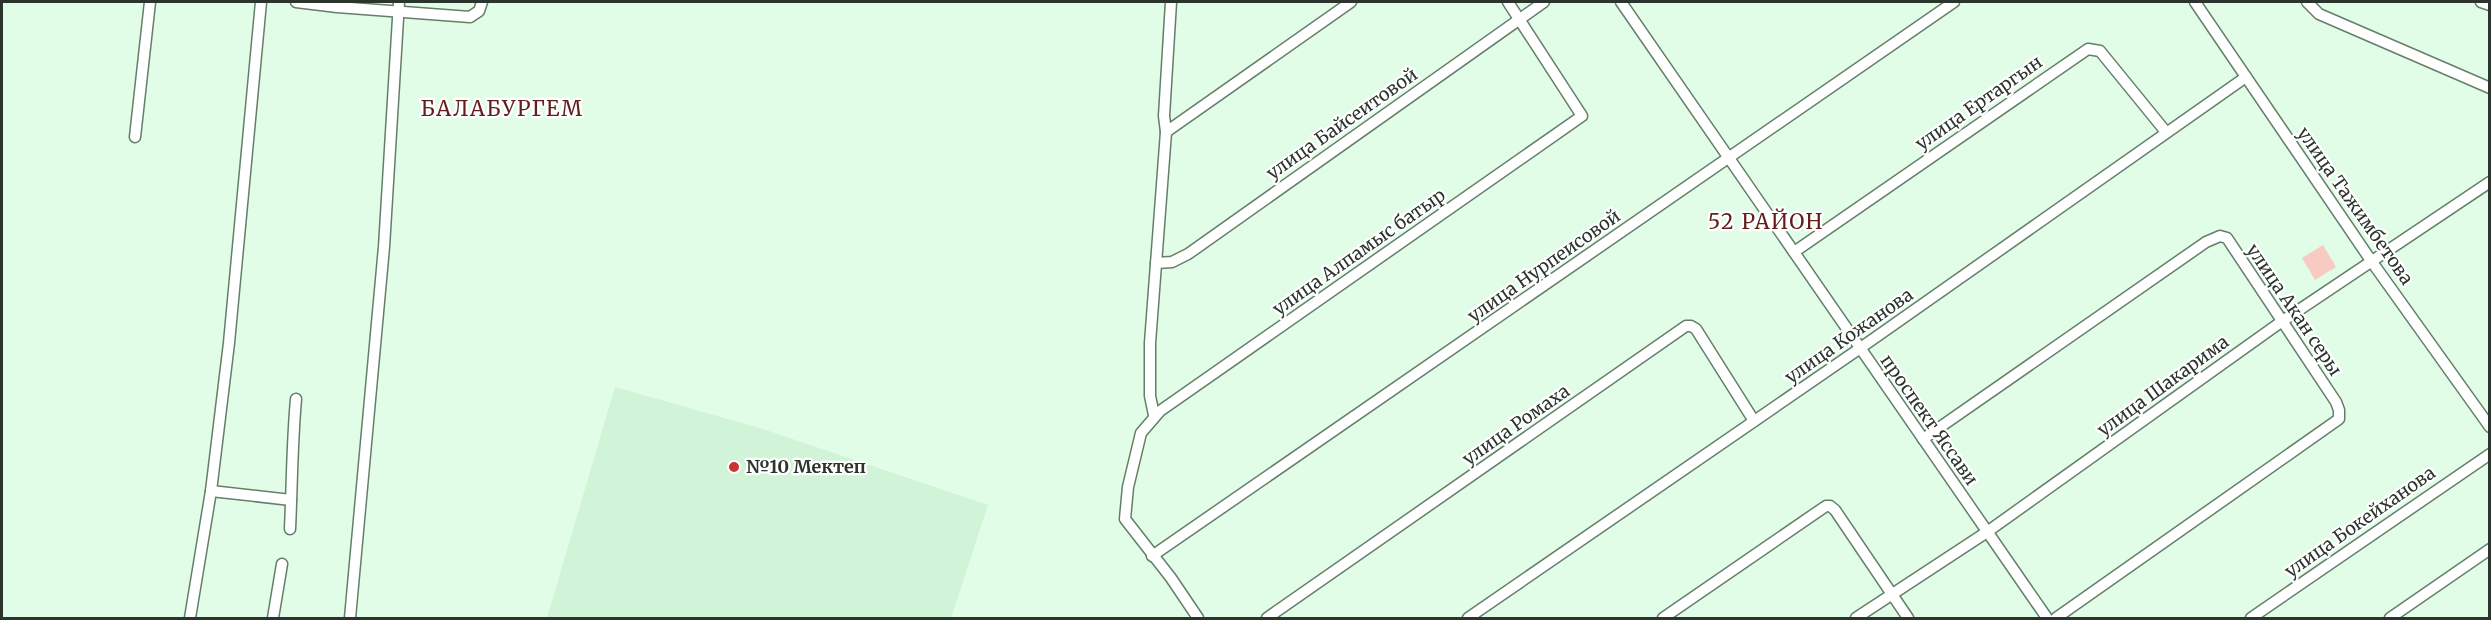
<svg xmlns="http://www.w3.org/2000/svg" width="2491" height="620" font-family="Merriweather,serif">
	<style>
		.built { fill: #d1f3d7 }
		.green { fill: #f8cac4 }
		.lines { fill: none; stroke-linecap: round; stroke-linejoin: round }
		.minor-casing { stroke: #657e6a; stroke-width: 13 }
		.minor { stroke: #fff; stroke-width: 10 }
		.poi-dot { fill: #c63734; stroke: #fff; stroke-width: 2 }
		.labels { text-anchor: middle; stroke-width: 4.5; stroke-linejoin: round; paint-order: stroke }
		.street-label { font-size: 18px; fill: #2b352d; stroke: #fff }
		.poi-label { font-size: 18px; font-weight: bold; fill: #2b352d; stroke: #fff; text-anchor: start }
		.quarter-label { font-size: 21px; letter-spacing: 1.5px; fill: #631e1b; stroke: #fff }
	</style>
	<rect width="100%" height="100%" fill="#e2fde7"/>
	<path class="built" d="M615 387 763 429 988 505 951 618H547Z"/>
	<path class="green" d="M2323 245 2336 267 2315 280 2302 258Z"/>
	<g class="lines">
		<defs>
			<g id="minor">
				<path d="M296 2 337 7 470 17 479 11 482 2"/>
				<path d="M1621 2 2047 618"/>
				<path d="M2195 2 2372 262 2490 427"/>
				<path d="M2307 2 2319 14 2490 88"/>
				<path d="M2481 2 2490 5"/>
				<path d="M1166 132 1351 2"/>
				<path d="M135 137 150 2"/>
				<path d="M1794 252 2088 49 2100 51 2166 132"/>
				<path d="M1156 263 1172 262 1188 254 1544 2"/>
				<path d="M1154 415 1150 396V343L1166 132 1164 116 1171 2"/>
				<path d="M1923 439 2206 242 2220 236 2227 238 2336 402 2339 410V419L2056 618"/>
				<path d="M211 491 291 500"/>
				<path d="M290 529C292 486 292 443 296 399"/>
				<path d="M1152 556 1954 2"/>
				<path d="M190 618 211 491 229 343 261 2"/>
				<path d="M273 618 282 564"/>
				<path d="M350 618 384 247 399 2"/>
				<path d="M1198 618 1171 578 1125 519 1128 487 1141 433 1160 411 1582 116 1508 2"/>
				<path d="M1267 618 1686 326H1691L1696 329 1754 421"/>
				<path d="M1468 618 1859 349 2246 77"/>
				<path d="M1663 618 1826 506H1830L1835 510 1908 618"/>
				<path d="M1856 618 1987 532 2281 322 2490 182"/>
				<path d="M2251 618 2490 454"/>
				<path d="M2390 618 2490 549"/>
			</g>
		</defs>
		<use href="#minor" class="minor-casing"/>
		<use href="#minor" class="minor"/>
	</g>
	<circle class="poi-dot" cx="734" cy="467" r="6"/>
	<g class="labels">
		<g class="street-label">
			<text transform="translate(1979 103) rotate(-35)" y="6">улица Ертаргын</text>
			<text transform="translate(1342 124) rotate(-35)" y="6">улица Байсеитовой</text>
			<text transform="translate(2355 206) rotate(55)" y="6">улица Тажимбетова</text>
			<text transform="translate(1359 252) rotate(-35)" y="6">улица Алпамыс батыр</text>
			<text transform="translate(1544 266) rotate(-35)" y="6">улица Нурпеисовой</text>
			<text transform="translate(2294 310) rotate(56)" y="6">улица Акан серы</text>
			<text transform="translate(1849 336) rotate(-35)" y="6">улица Кожанова</text>
			<text transform="translate(2163 386) rotate(-36)" y="6">улица Шакарима</text>
			<text transform="translate(1929 420) rotate(55)" y="6">проспект Яссави</text>
			<text transform="translate(1516 425) rotate(-35)" y="6">улица Ромаха</text>
			<text transform="translate(2360 522) rotate(-35)" y="6">улица Бокейханова</text>
		</g>
		<g class="poi-label">
			<text x="746" y="473">№10 Мектеп</text>
		</g>
		<g class="quarter-label">
			<text x="502" y="116">БАЛАБУРГЕМ</text>
			<text x="1766" y="229">52 РАЙОН</text>
		</g>
	</g>
	<rect width="2491" height="620" fill="none" stroke="#2b352d" stroke-width="6"/>
</svg>
